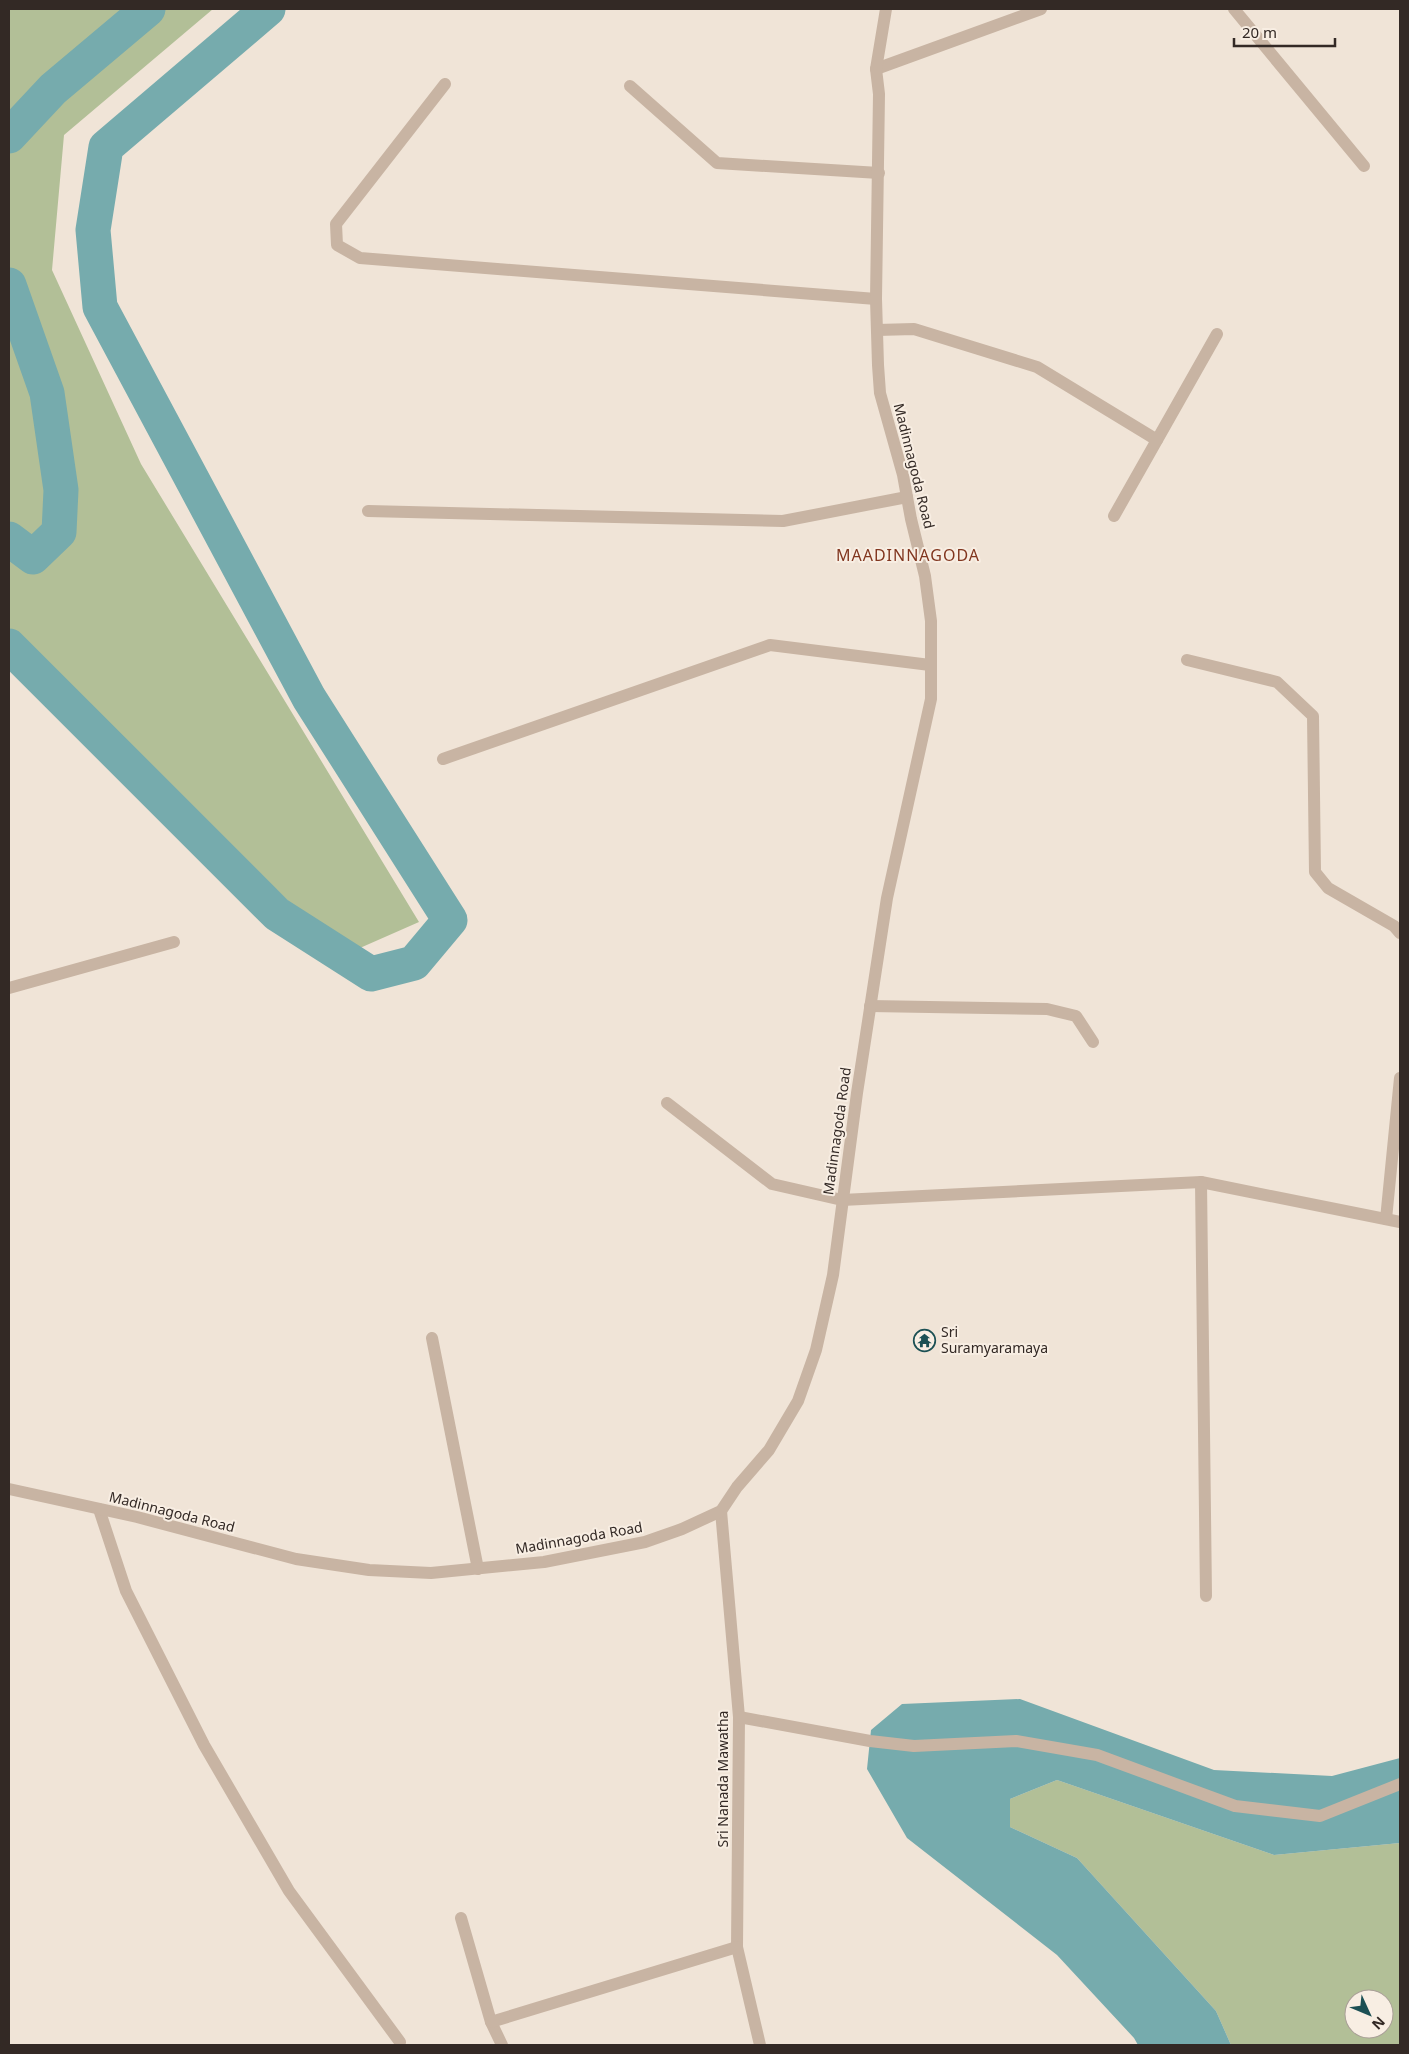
<svg xmlns="http://www.w3.org/2000/svg" width="1409" height="2054" font-family="'Noto Sans',sans-serif">
	<style>
		.green { fill: #b2bf97; fill-rule: evenodd }
		.water { fill: #76abad }
		.lines { fill: none; stroke-linecap: round; stroke-linejoin: round }
		.canal { stroke: #76abad; stroke-width: 35 }
		.minor { stroke: #c8b4a3; stroke-width: 12 }
		.tertiary { stroke: #c8b4a3; stroke-width: 12 }
		.labels { text-anchor: middle; stroke-width: 4; stroke-linejoin: round; paint-order: stroke }
		.street-label { font-size: 14px; fill: #332925; stroke: #f8eee3 }
		.poi-label { font-size: 14px; fill: #332925; stroke: #f8eee3; text-anchor: start }
		.quarter-label { font-size: 16px; letter-spacing: 1px; fill: #81361f; stroke: #f8eee3 }
	</style>
	<rect width="100%" height="100%" fill="#f0e4d7"/>
	<g class="green">
		<path d="M9 9H213L64 135 52 270 141 464 419 922 344 955 9 632Z"/>
		<path d="M1057 1780 1274 1855 1400 1843V2045H1231L1216 2011 1077 1858 1010 1827V1799ZM1354 1999H1384V2029H1354Z"/>
	</g>
	<path class="water" d="M1020 1699 1214 1770 1332 1776 1400 1758V1843L1274 1855 1057 1780 1010 1799V1827L1077 1858 1216 2011 1231 2045H1138L1134 2038 1057 1955 907 1838 867 1769 871 1730 902 1704Z"/>
	<g class="lines">
		<g class="canal">
			<path d="M9 136 53 89 148 9"/>
			<path d="M9 285 47 393 61 490 59 532 33 557 9 539"/>
			<path d="M9 646 277 914 371 974 414 963 450 920 309 698 100 307 93 230 106 147 268 9"/>
		</g>
		<g class="minor">
			<path d="M1234 9 1364 166"/>
			<path d="M876 69 1041 9"/>
			<path d="M445 84 336 224 337 245 360 258 876 299"/>
			<path d="M630 86 717 163 879 173"/>
			<path d="M877 330 914 329 1037 367 1157 440"/>
			<path d="M368 511 783 521 907 497"/>
			<path d="M1114 516 1217 334"/>
			<path d="M1187 660 1277 682 1313 716 1315 872 1328 888 1394 926 1400 933"/>
			<path d="M443 759 770 645 930 665"/>
			<path d="M9 988 174 942"/>
			<path d="M870 1006 1047 1009 1076 1016 1093 1042"/>
			<path d="M667 1103 772 1184 842 1200 1201 1182 1400 1222"/>
			<path d="M1201 1182 1206 1596"/>
			<path d="M1386 1219 1400 1078"/>
			<path d="M432 1338 478 1569"/>
			<path d="M99 1509 126 1591 204 1745 289 1891 400 2042"/>
			<path d="M721 1511 739 1717 737 1947 760 2045"/>
			<path d="M739 1717 870 1741 914 1746 1016 1741 1097 1755 1235 1806 1320 1816 1400 1784"/>
			<path d="M461 1918 491 2022 502 2045"/>
			<path d="M491 2022 737 1947"/>
		</g>
		<path class="tertiary" d="M9 1489 137 1517 296 1559 369 1570 431 1573 544 1562 645 1542 682 1529 721 1511 737 1487 769 1450 798 1401 816 1350 833 1275 857 1093 887 898 931 699V621L925 576 911 519 903 475 880 393 878 365 876 299 879 94 876 69 886 9"/>
	</g>
	<defs>
		<symbol id="temple-ring" viewBox="-11 -11 22 22"><circle r="9.5" fill="#f8eee3" stroke="#1c5054" stroke-width="1.5"/><path d="M0-6L5-2H3V0L6.5 2.5H4V6H1.5V3h-3V6H-4V2.5H-6.5L-3 0V-2H-5Z" fill="#1c5054"/></symbol>
	</defs>
	<g fill-rule="evenodd">
		<use href="#temple-ring" x="912" y="1328" width="25" height="25"/>
	</g>
	<g class="labels">
		<g class="street-label">
			<text transform="translate(914 466) rotate(76)" y="5">Madinnagoda Road</text>
			<text transform="translate(837 1131) rotate(-82)" y="5">Madinnagoda Road</text>
			<text transform="translate(172 1512) rotate(14)" y="5">Madinnagoda Road</text>
			<text transform="translate(579 1538) rotate(-10)" y="5">Madinnagoda Road</text>
			<text transform="translate(723 1779) rotate(-90)" y="5">Sri Nanada Mawatha</text>
		</g>
		<g class="poi-label">
			<text x="941" y="1337">Sri<tspan x="941" dy="16">Suramyaramaya</tspan></text>
		</g>
		<g class="quarter-label">
			<text x="908" y="561">MAADINNAGODA</text>
		</g>
	</g>
	<rect width="1409" height="2054" fill="none" stroke="#332925" stroke-width="20"/>
	<g transform="translate(1369 2014) rotate(134)"><circle r="24" fill="#f8eee3" stroke="#a99f97"/>
	<path d="M0-4L9 19L0 12L-9 19Z" fill="#1c5054"/>
	<text y="-8" font-size="14" font-weight="bold" text-anchor="middle" fill="#332925">N</text>
	</g>
	<path d="M1234 38v8h101v-8" fill="none" stroke="#332925" stroke-width="2.5"/>
	<text x="1242" y="38" font-size="15" fill="#332925" stroke="#f8eee3" stroke-width="4" paint-order="stroke">20 m</text>
</svg>
